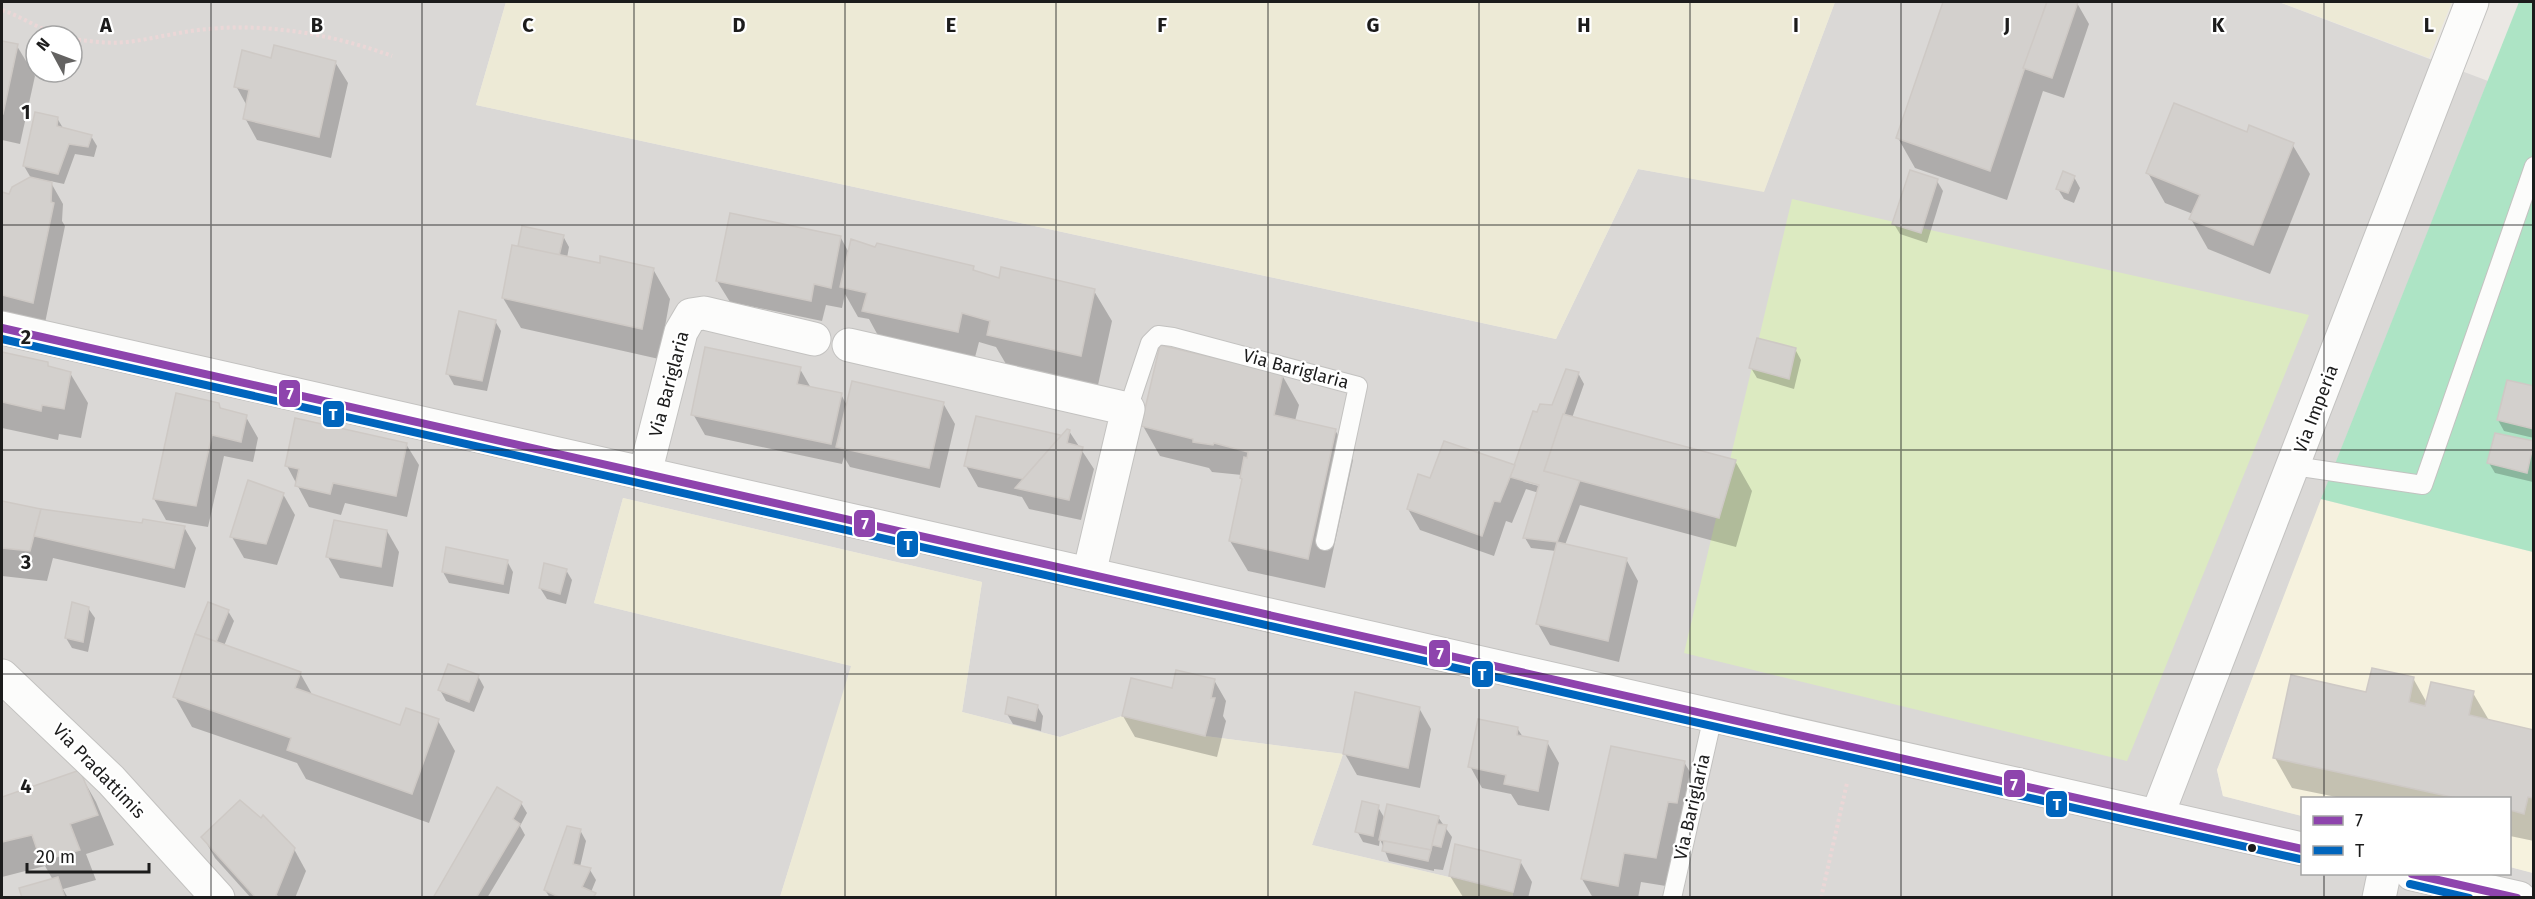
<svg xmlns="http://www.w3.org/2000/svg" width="2535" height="899" font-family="'Fira Sans',sans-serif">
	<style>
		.residential { fill: #dad8d6; fill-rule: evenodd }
		.education { fill: #f6f2de }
		.farmland { fill: #edead6 }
		.grass { fill: #dceac1 }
		.pitch { fill: #ade4c5 }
		.shadow { fill: #0003; fill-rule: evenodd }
		.building { fill: #d3d0cd; stroke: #cec9c5; stroke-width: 1.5 }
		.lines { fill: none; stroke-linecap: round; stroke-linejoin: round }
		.service-casing { stroke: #c3c2c0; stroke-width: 20 }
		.minor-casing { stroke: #c3c2c0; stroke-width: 35 }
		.tertiary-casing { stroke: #c3c2c0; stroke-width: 35 }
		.path { stroke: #ebd7d7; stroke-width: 4; stroke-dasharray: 3 3; stroke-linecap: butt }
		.service { stroke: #fcfcfb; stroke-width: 18 }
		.minor { stroke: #fcfcfb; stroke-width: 33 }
		.tertiary { stroke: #fcfcfb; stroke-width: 33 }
		.bus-1-casing { stroke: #fff; stroke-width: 12 }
		.bus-2-casing { stroke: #fff; stroke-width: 12 }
		.bus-1 { stroke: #8e44ad; stroke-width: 8 }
		.bus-2 { stroke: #0065bd; stroke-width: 8 }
		.grid { fill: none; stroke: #1c1c1c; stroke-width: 1.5; stroke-opacity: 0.55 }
		.bus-dot { fill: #1c1c1c; stroke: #fff; stroke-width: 2 }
		.labels { text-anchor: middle; stroke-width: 4.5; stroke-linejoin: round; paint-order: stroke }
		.street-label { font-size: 18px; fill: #1c1c1c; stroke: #fff }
		.grid-label { font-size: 20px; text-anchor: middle; font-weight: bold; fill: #1c1c1c; stroke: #fff; stroke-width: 4.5; stroke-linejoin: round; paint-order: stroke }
		.line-badge { stroke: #fff; stroke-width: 2 }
		.badge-label { font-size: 16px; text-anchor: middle; font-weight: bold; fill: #fff }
	</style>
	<rect width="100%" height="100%" fill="#ebe8e4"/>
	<path class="residential" d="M2 2H506L476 105 1556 339 1638 169 1764 191 1835 2H2279L2488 81 2333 470 2217 770 2223 796 2302 816V874H2510V867L2533 873V897H1513V892L1312 845 1343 754 1205 736 1122 716 1060 737 962 712 982 582 623 498 594 603 852 666 780 897 2 898ZM36 36H72V72H36Z"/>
	<path class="education" d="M2321 499 2533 552V873L2510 867V798H2302V816L2223 796 2217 770Z"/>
	<g class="farmland">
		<path d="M506 2H1835L1764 192 1638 169 1556 339 476 105Z"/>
		<path d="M2279 2H2452L2429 58Z"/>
		<path d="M623 498 982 582 962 712 1060 737 1122 716 1205 736 1343 754 1312 845 1513 892V897H780L851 666 594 603Z"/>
	</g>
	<path class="grass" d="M1792 199 2309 315 2127 761 1684 653Z"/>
	<path class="pitch" d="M2519 2H2533V552L2321 499Z"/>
	<g class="shadow">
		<path d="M1944 2H2073L2077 3 2089 24 2064 98 2043 91 2007 200 1915 168 1898 138Z"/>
		<path d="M2 42 17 46 35 76 20 144 2 140Z"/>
		<path d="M272 59 335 62 348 83 331 158 257 140 245 118 247 106 236 86Z"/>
		<path d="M57 118 63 128 91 136 97 146 94 157 75 154 64 184 50 181 63 204 62 221 65 226 45 323 2 313V194L10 195 31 178 24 166Z"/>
		<path d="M2248 134 2292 144 2310 174 2270 274 2208 249 2191 219 2193 214 2165 203 2148 173Z"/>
		<path d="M2074 177 2080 188 2074 203 2064 199 2058 189Z"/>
		<path d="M1937 181 1943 191 1927 243 1900 234 1894 224Z"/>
		<path d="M563 236 569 247 567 258 601 265 653 269 670 299 659 359 521 328 503 298 521 248 519 246Z"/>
		<path d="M841 238 849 253 876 249 973 267 975 272 1000 280 1094 291 1112 321 1098 385 1006 364 996 347 979 342 974 361 881 341 869 319 858 317 845 294 842 308 826 305 822 321 730 302 717 281Z"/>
		<path d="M495 321 501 331 487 391 454 385 448 374Z"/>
		<path d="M1795 349 1801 360 1794 389 1757 378 1751 368Z"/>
		<path d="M2 353 47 364 50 368 70 373 88 403 81 438 59 434 58 440 2 428Z"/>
		<path d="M800 369 811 388 841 394 847 406 943 403 955 424 940 488 850 467 844 457 842 464 705 435 693 414Z"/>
		<path d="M1578 373 1584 384 1572 418 1735 461 1752 491 1736 547 1580 505 1565 545 1626 559 1638 581 1619 662 1550 645 1538 624 1556 551 1531 548 1525 538 1539 493 1526 489 1512 523 1506 521 1494 556 1420 530 1408 509 1431 480 1515 467ZM1520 478 1547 485 1546 488 1524 482Z"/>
		<path d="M1282 375 1299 405 1295 421 1335 430 1353 460 1325 588 1248 571 1230 541 1244 481 1242 475 1212 472 1209 468 1160 456 1143 426Z"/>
		<path d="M2534 388V438L2504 431 2498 420Z"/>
		<path d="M218 404 222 410 246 417 258 438 253 462 224 456 208 527 166 520 154 499Z"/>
		<path d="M1069 431 1094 469 1081 520 1029 509 1022 497 978 487 966 466 1061 437Z"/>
		<path d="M2533 442V482L2495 473 2489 463Z"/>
		<path d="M406 444 419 465 407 517 345 503 341 515 309 507 287 466Z"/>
		<path d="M283 494 295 515 277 565 244 558 232 537Z"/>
		<path d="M2 503 143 525 184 527 196 548 185 588 53 558 47 581 2 576Z"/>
		<path d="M387 531 399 552 393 587 340 578 328 557Z"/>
		<path d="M507 561 513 572 509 594 449 583 443 572Z"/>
		<path d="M566 570 572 580 566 604 547 599 540 588Z"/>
		<path d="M88 608 95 618 88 652 72 648 66 638Z"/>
		<path d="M228 611 234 621 224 646 300 673 313 696 401 727 438 721 455 751 429 823 306 779 297 763 192 727 175 697Z"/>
		<path d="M478 676 484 687 474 712 446 701 440 690Z"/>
		<path d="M2413 678 2427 703 2473 693 2490 722 2534 731V841L2510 836V798H2341L2292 788 2275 758 2368 694Z"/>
		<path d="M1214 680 1226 701 1223 716 1226 721 1217 757 1135 737 1123 716 1174 690Z"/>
		<path d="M1037 706 1043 716 1041 731 1013 724 1007 714Z"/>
		<path d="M1419 708 1431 729 1420 788 1357 775 1345 754Z"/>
		<path d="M1517 728 1523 737 1547 742 1559 763 1549 811 1518 805 1511 794 1482 788 1470 766Z"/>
		<path d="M1684 762 1702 792 1672 887 1641 882 1638 898H1593L1582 879Z"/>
		<path d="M79 772 96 802 114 845 86 854 96 880 63 889 68 898H23L53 880 45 866 2 877V798Z"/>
		<path d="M521 803 527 813 520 826 525 835 487 898H435Z"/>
		<path d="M1378 807 1385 819 1438 817 1452 837 1443 870 1434 869V871L1389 861 1380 839 1379 846 1363 842 1357 831Z"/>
		<path d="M580 830 586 841 580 867 590 870 596 880 591 892 597 898H550L545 890Z"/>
		<path d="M203 837 294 849 306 871 295 898H251L215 858Z"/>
		<path d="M1520 861 1532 882 1528 898 1463 897 1450 876Z"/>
	</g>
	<g class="building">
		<path d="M1943 2H2047L1990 171 1896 138Z"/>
		<path d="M2047 2H2078L2052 78 2023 68Z"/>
		<path d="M2 41 18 44 3 114H2Z"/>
		<path d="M274 45 336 61 319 137 243 119 249 90 234 87 242 50 271 58Z"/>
		<path d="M2174 103 2247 132 2249 125 2294 143 2253 245 2189 219 2200 195 2146 173Z"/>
		<path d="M35 112 58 117 57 126 92 135 88 147 69 144 58 174 23 166Z"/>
		<path d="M1910 170 1938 179 1921 233 1892 224Z"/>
		<path d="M2063 171 2075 176 2068 193 2056 189Z"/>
		<path d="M30 177 52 182 51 202 54 203 33 303 2 295V192L9 194 12 187Z"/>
		<path d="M730 213 841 236 831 288 814 284 811 301 716 281Z"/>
		<path d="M522 226 564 235 559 256 518 246Z"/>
		<path d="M851 239 875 247 877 243 974 266 973 270 999 278 1001 267 1095 289 1081 356 987 335 990 321 962 313 958 332 862 311 867 293 840 287Z"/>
		<path d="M512 245 600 263V256L654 268 642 329 502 298Z"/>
		<path d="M459 311 496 320 482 381 446 374Z"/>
		<path d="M1757 338 1796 348 1789 379 1749 368Z"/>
		<path d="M1160 345 1283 374 1274 415 1336 429 1308 559 1229 541 1242 479 1240 478 1244 457 1247 458 1248 452 1214 443 1213 445 1193 442V439L1141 426Z"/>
		<path d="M705 347 801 367 797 384 842 393 831 444 691 415Z"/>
		<path d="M2 352 48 362V366L71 372 64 409 42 405 41 411 2 402Z"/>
		<path d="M1566 369 1579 372 1544 471 1580 480 1557 542 1523 538 1539 485 1510 477 1533 411 1537 412 1540 404 1552 405Z"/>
		<path d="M2507 380 2534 386V429L2497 420Z"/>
		<path d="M852 381 944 402 929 468 836 447Z"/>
		<path d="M176 393 219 403 220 408 247 415 241 442 212 435 196 506 153 499Z"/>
		<path d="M1563 414 1736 460 1719 518 1544 471Z"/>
		<path d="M976 416 1060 435 1061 436 1023 479 964 466Z"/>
		<path d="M295 418 407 443 396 496 333 483 330 494 295 486 299 469 285 466Z"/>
		<path d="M1067 429 1070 430 1067 443 1083 447 1069 500 1015 488Z"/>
		<path d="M2495 433 2534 441 2527 473 2487 463Z"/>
		<path d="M1444 441 1515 465 1500 502 1494 501 1482 536 1407 509 1418 474 1430 478Z"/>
		<path d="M248 480 284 493 266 544 230 537Z"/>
		<path d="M2 501 41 509 30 551 2 548Z"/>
		<path d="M41 509 142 523 143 519 185 526 174 568 34 536Z"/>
		<path d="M334 520 387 530 381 567 326 557Z"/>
		<path d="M1557 542 1627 558 1608 641 1536 624Z"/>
		<path d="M446 547 508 560 503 584 442 572Z"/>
		<path d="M544 563 567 569 560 594 539 588Z"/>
		<path d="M72 602 89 607 83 642 65 638Z"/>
		<path d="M208 602 229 610 216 642 195 634Z"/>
		<path d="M195 634 301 672 295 688 400 725 406 708 439 719 412 794 287 750 291 738 173 697Z"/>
		<path d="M448 664 479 675 469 702 438 690Z"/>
		<path d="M2372 668 2414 677 2409 702 2425 706 2431 682 2474 691 2469 715 2534 730V798L2528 797 2524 814 2510 810V798H2456L2273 758 2291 675 2366 692Z"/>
		<path d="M1176 670 1215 679 1211 698H1215L1205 736 1122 716 1131 678 1172 688Z"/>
		<path d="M1355 692 1420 707 1408 768 1343 754Z"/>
		<path d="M1008 697 1038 705 1035 721 1005 714Z"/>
		<path d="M1478 719 1518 727 1517 735 1548 741 1538 791 1504 784 1506 775 1468 767Z"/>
		<path d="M1611 746 1685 761 1677 803 1668 802 1656 858 1624 853 1618 886 1581 879Z"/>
		<path d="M80 770 98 815 70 824 80 850 41 861 32 835 2 842V797Z"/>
		<path d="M497 787 522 802 513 819 520 824 476 898H433Z"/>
		<path d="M240 800 261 818 263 815 295 848 276 895 279 898H256L201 837Z"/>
		<path d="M1362 801 1379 805 1373 836 1355 832Z"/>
		<path d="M1387 804 1439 816 1431 850 1379 840Z"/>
		<path d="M1437 824 1447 825 1441 847 1432 845Z"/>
		<path d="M567 826 581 829 573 864 591 868 582 887 596 893 593 898H561L544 890Z"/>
		<path d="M1384 841 1431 850 1428 861 1382 851Z"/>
		<path d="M1455 844 1521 860 1513 892 1449 876Z"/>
		<path d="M58 877 65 898H22L19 888Z"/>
	</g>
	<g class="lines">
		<defs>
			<g id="service">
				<path d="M1128 409 1150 343 1158 335 1173 337 1358 386 1325 541"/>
				<path d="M2294 466 2423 485 2534 166"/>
				<path d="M1672 898 1713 716"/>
			</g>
			<g id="minor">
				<path d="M849 345 1128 409 1089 574"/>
				<path d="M645 473 681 332 691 315 704 313 814 339"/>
				<path d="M2 676 111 780 218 898"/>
				<path d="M2157 816 2472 2"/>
				<path d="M2379 898 2384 874"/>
			</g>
			<g id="tertiary">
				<path d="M2 328 2302 849"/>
				<path d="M2412 874 2519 898"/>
			</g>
		</defs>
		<use href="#service" class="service-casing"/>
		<use href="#minor" class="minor-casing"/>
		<use href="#tertiary" class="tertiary-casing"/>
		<g class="path">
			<path d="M2 10C23 17 40 30 62 36"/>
			<path d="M72 39C90 41 108 44 127 42 154 39 181 31 208 29 269 23 335 35 392 56"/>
			<path d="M1821 898 1847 783"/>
		</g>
		<use href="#service" class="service"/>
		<use href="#minor" class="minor"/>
		<use href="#tertiary" class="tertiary"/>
		<defs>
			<g id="bus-1">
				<path d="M2 328 2302 849"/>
				<path d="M2412 874 2517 898"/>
			</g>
			<g id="bus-2">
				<path d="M2 339 2300 859"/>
				<path d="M2410 884 2469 898"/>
			</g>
		</defs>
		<use href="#bus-1" class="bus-1-casing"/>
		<use href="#bus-2" class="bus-2-casing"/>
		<use href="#bus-1" class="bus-1"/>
		<use href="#bus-2" class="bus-2"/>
	</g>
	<path class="grid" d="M211 2V898M422 2V898M634 2V898M845 2V898M1056 2V898M1268 2V898M1479 2V898M1690 2V898M1901 2V898M2112 2V898M2324 2V798M2 225H2534M2 450H2534M2 674H2534M2324 874V898"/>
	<circle class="bus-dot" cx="2252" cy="848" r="5"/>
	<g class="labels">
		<g class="street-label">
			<text transform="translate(1296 369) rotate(15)" y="6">Via Bariglaria</text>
			<text transform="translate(669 384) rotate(-75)" y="6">Via Bariglaria</text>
			<text transform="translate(2316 409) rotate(-69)" y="6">Via Imperia</text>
			<text transform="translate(99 771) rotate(46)" y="6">Via Pradattimis</text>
			<text transform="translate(1692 807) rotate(-77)" y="6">Via Bariglaria</text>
		</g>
	</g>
	<g class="grid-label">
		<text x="106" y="32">A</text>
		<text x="317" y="32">B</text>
		<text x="528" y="32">C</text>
		<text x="739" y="32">D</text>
		<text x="951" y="32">E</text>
		<text x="1162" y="32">F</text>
		<text x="1373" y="32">G</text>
		<text x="1584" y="32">H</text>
		<text x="1796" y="32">I</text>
		<text x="2007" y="32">J</text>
		<text x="2218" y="32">K</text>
		<text x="2429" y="32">L</text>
		<text x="26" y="119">1</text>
		<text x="26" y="344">2</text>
		<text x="26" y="569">3</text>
		<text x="26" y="793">4</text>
	</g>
	<g class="line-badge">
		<rect x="278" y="379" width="23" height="29" rx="6" fill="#8e44ad"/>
		<rect x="322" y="400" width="23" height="28" rx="6" fill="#0065bd"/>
		<rect x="853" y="509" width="23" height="29" rx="6" fill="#8e44ad"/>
		<rect x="896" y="530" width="23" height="28" rx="6" fill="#0065bd"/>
		<rect x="1428" y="639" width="23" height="29" rx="6" fill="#8e44ad"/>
		<rect x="1471" y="660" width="23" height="28" rx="6" fill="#0065bd"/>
		<rect x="2003" y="769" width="23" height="29" rx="6" fill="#8e44ad"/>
		<rect x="2045" y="790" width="23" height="28" rx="6" fill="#0065bd"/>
	</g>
	<g class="badge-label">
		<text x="290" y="399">7</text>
		<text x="333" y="420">T</text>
		<text x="865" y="529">7</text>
		<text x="908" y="550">T</text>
		<text x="1440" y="659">7</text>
		<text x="1482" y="680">T</text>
		<text x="2014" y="790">7</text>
		<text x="2057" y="810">T</text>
	</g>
	<rect width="2535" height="899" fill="none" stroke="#1c1c1c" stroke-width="6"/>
	<rect x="2301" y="797" width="210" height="78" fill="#ffffff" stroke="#a4a4a4" stroke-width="1.5"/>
	<rect x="2313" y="816" width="30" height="9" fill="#8e44ad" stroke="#a4a4a4" stroke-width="1.5"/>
	<text x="2355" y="827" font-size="18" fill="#1c1c1c">7</text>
	<rect x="2313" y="846" width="30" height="9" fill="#0065bd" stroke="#a4a4a4" stroke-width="1.5"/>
	<text x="2355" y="857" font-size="18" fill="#1c1c1c">T</text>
	<g transform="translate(54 54) rotate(311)"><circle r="28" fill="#ffffff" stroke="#a4a4a4" stroke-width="1.5"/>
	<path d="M0-4.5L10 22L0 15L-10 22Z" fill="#646362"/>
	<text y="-9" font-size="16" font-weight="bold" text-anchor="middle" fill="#1c1c1c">N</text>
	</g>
	<path d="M27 863v9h122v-9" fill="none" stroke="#1c1c1c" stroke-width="3"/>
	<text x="36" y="863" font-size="18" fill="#1c1c1c" stroke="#ffffff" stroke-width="4.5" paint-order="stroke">20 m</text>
</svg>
